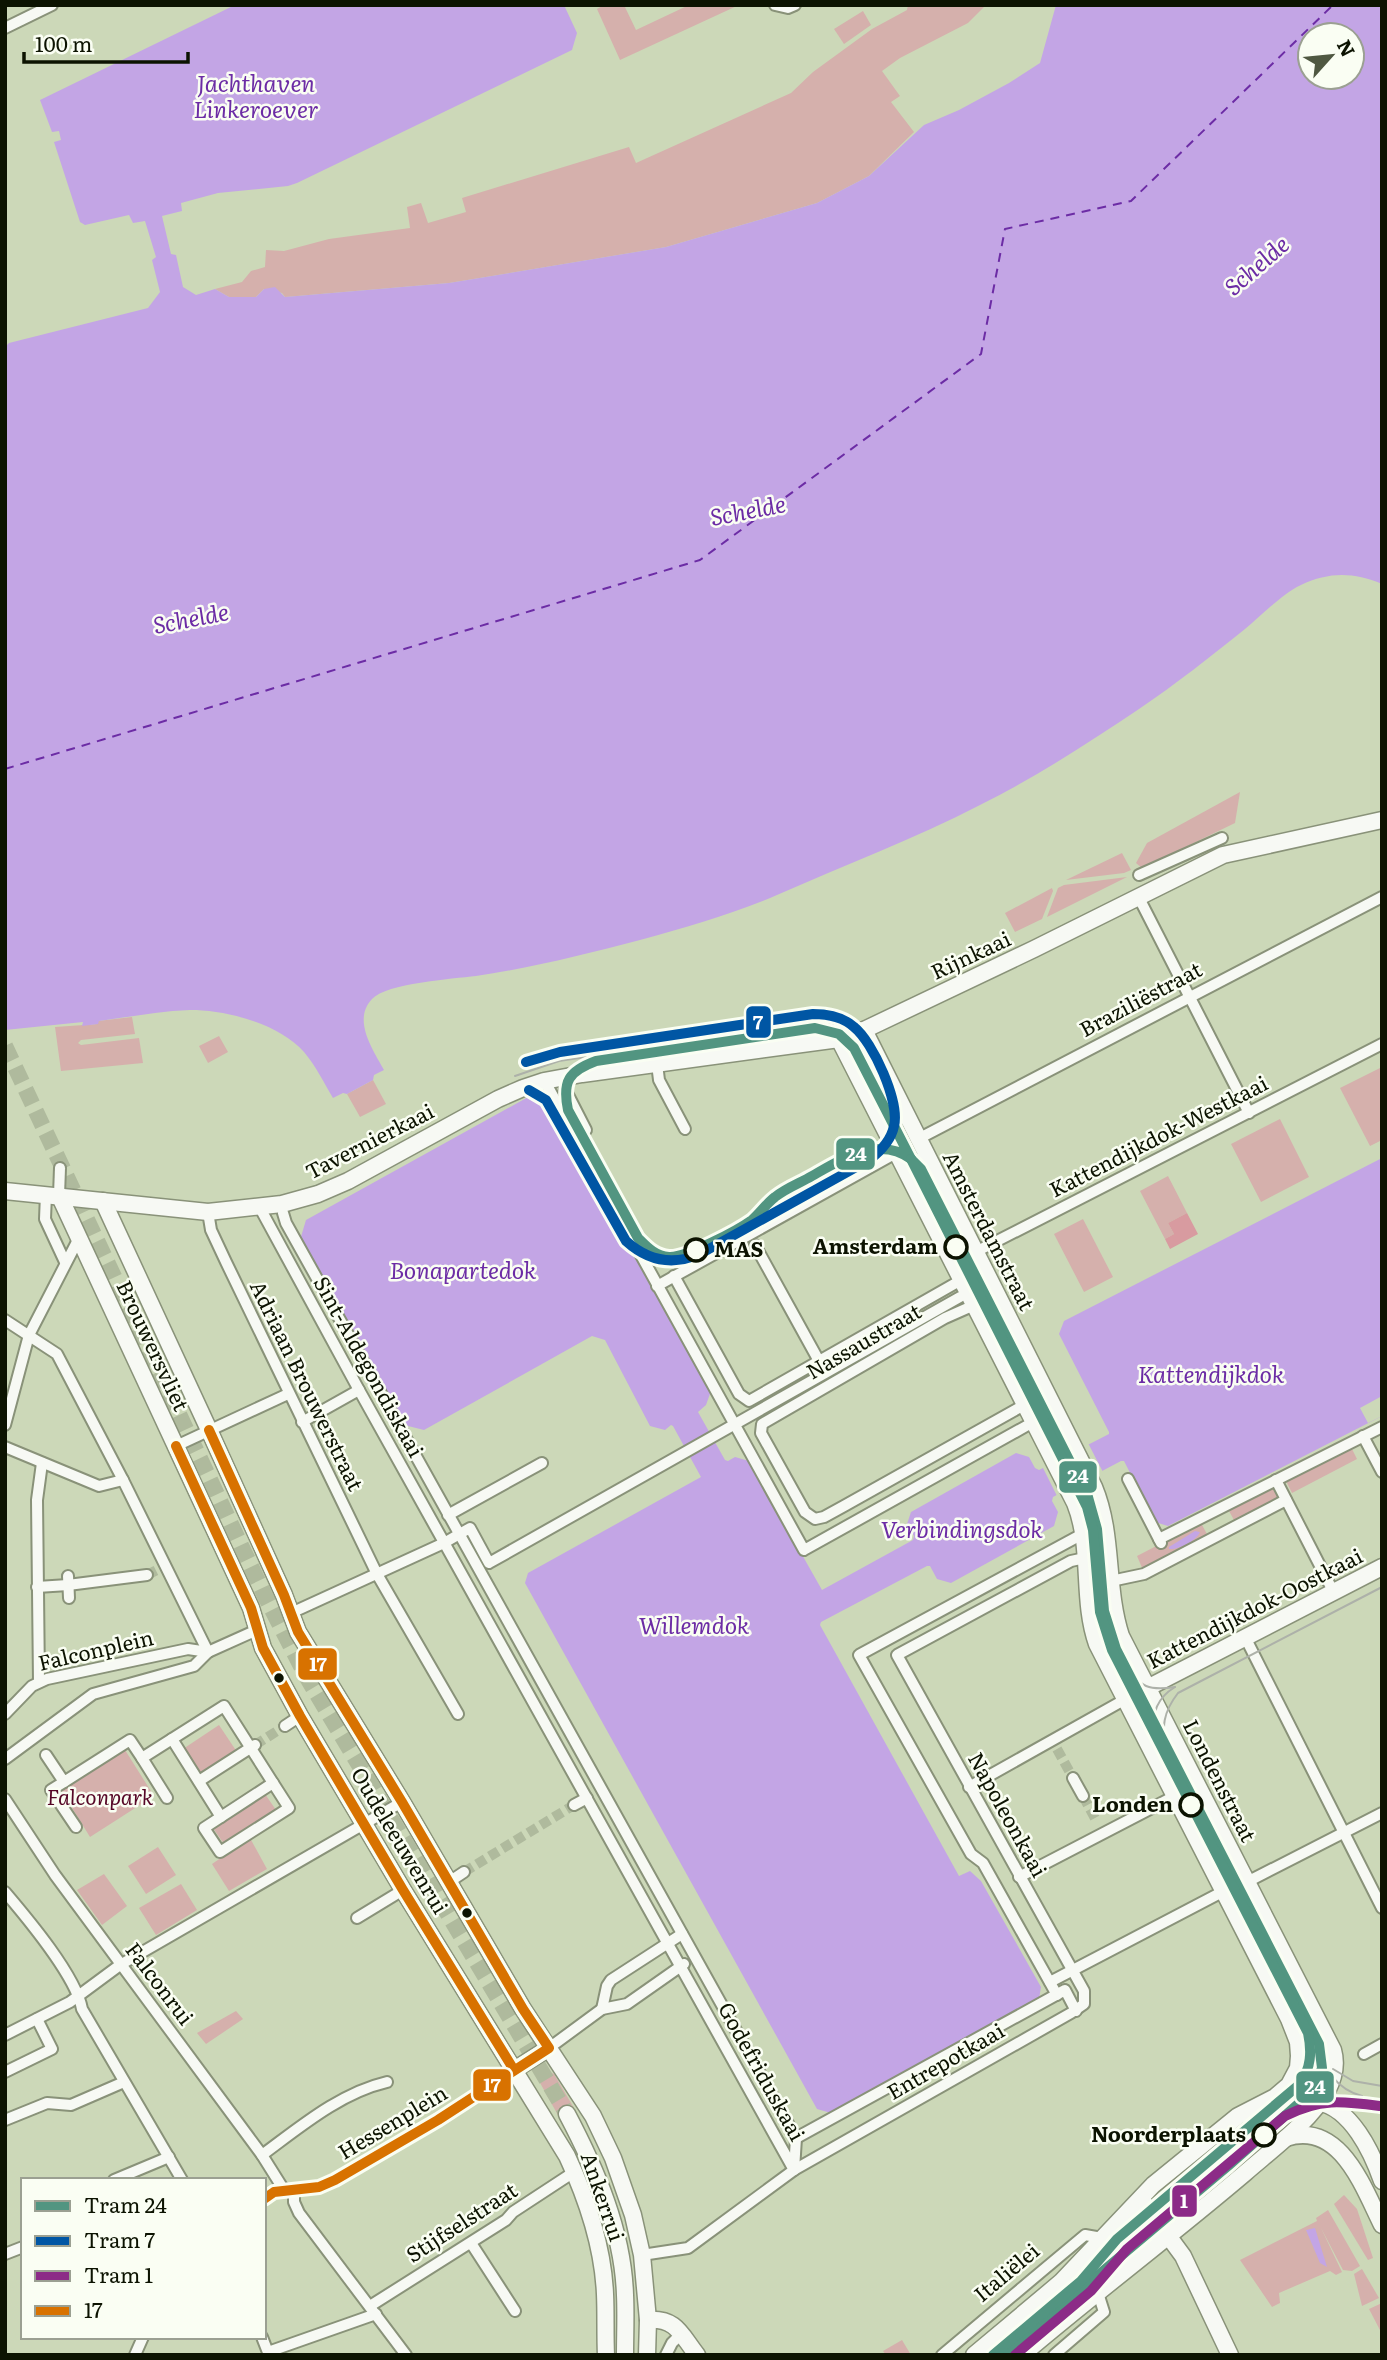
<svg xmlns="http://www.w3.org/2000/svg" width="1387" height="2360" font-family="Literata,serif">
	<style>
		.green { fill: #d5b0ac }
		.forest { fill: #d89ba0 }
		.water { fill: #c3a5e5; fill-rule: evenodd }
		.pier { fill: #ccd8b8 }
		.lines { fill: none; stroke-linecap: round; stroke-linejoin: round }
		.ferry { stroke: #6c2ca5; stroke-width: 2; stroke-dasharray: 9 7; stroke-linecap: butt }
		.street-tunnel { stroke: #afba9d; stroke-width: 10; stroke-dasharray: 10 5; stroke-linecap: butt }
		.secondary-tunnel { stroke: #afba9d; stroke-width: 16; stroke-dasharray: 16 8; stroke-linecap: butt }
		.street-casing { stroke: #899279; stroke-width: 14 }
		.secondary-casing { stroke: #899279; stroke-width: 19 }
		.street { stroke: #f7f9f4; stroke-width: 10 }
		.secondary { stroke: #f7f9f4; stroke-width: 16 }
		.tram { stroke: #adb1a9; stroke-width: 2 }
		.bus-1-casing { stroke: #fafef3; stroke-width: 16 }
		.bus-1 { stroke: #d87200; stroke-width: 10 }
		.tram-1-casing { stroke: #fafef3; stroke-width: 16 }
		.tram-2-casing { stroke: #fafef3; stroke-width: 16 }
		.tram-3-casing { stroke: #fafef3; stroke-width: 16 }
		.tram-1 { stroke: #529581; stroke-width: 10 }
		.tram-2 { stroke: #0056a4; stroke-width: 10 }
		.tram-3 { stroke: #8c2b87; stroke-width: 10 }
		.stop-dot { fill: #fafef3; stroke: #0c1301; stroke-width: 3.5 }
		.bus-dot { fill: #0c1301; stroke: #fafef3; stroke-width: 2.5 }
		.labels { text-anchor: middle; stroke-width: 5; stroke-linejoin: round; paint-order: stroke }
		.street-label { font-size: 21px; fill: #0c1301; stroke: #fafef3 }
		.stop-label { font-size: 21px; font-weight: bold; fill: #0c1301; stroke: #fafef3; text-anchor: end }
		.park-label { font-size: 21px; font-style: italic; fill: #560727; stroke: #fafef3 }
		.water-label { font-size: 23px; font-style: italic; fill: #6c2ca5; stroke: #fafef3 }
		.line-badge { stroke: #fafef3; stroke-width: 2.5 }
		.badge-label { font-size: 19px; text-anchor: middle; font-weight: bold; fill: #fff }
	</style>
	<rect width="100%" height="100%" fill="#ccd8b8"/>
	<g class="green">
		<path d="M604 5H624L636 30 689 5H739L620 60 597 9Z"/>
		<path d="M908 5H986L968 23 900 58 882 71 900 96 891 102 914 132 869 176 817 203 666 247 449 283 285 297 282 293 264 289 256 297H229L215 289 242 282 251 271 265 267 266 250 284 251 329 239 410 228 407 207 421 203 428 223 466 212 462 198 629 147 636 163 791 93 813 72 872 29 907 10Z"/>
		<path d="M863 11 871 25 844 44 834 29Z"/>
		<path d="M1240 792 1235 823 1142 868 1136 863 1147 843Z"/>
		<path d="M1122 853 1131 870 1124 873 1066 880Z"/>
		<path d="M1127 877 1047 917 1058 888 1064 885Z"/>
		<path d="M1052 888 1053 891 1042 919 1015 932 1005 913Z"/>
		<path d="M132 1017 135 1034 81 1040 78 1043 81 1045 139 1038 143 1063 61 1071 55 1027 98 1024V1021Z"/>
		<path d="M219 1036 228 1052 208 1063 199 1046Z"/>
		<path d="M1382 1067V1140L1370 1146 1340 1088Z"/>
		<path d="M373 1080 386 1104 360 1117 347 1094Z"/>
		<path d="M1280 1119 1309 1177 1261 1202 1231 1144Z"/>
		<path d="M1168 1176 1187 1213 1168 1223 1174 1234 1165 1239 1140 1191Z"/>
		<path d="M1083 1219 1113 1277 1084 1292 1054 1234Z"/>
		<path d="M1350 1445 1357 1459 1292 1493 1285 1479Z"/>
		<path d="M1271 1486 1279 1499 1235 1522 1228 1509Z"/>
		<path d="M1201 1523 1208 1536 1143 1570 1137 1556Z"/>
		<path d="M219 1725 237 1752 200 1775 183 1749Z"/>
		<path d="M125 1750 154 1796 90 1837 61 1790Z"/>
		<path d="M265 1794 276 1810 224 1844 213 1828Z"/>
		<path d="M250 1838 267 1869 229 1891 212 1864Z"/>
		<path d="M158 1847 176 1875 146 1894 128 1866Z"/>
		<path d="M104 1874 127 1906 102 1925 77 1890Z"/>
		<path d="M181 1884 197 1910 156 1935 139 1908Z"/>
		<path d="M236 2011 243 2019 206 2044 197 2033Z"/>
		<path d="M550 2072 554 2074 574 2108 559 2117 539 2081V2078Z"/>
		<path d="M1344 2195 1357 2209 1373 2258 1368 2260 1334 2204Z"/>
		<path d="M1328 2210 1360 2266 1352 2271 1343 2270 1321 2228 1342 2272 1336 2275 1330 2271 1279 2293 1280 2303 1272 2307 1240 2260 1317 2221 1316 2218Z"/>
		<path d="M1362 2269 1379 2298 1362 2306 1354 2274Z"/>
		<path d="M1382 2303V2334L1369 2309Z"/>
		<path d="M902 2340 911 2355H886L883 2351Z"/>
	</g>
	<path class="forest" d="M1187 1213 1198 1234 1170 1249 1165 1239 1174 1234 1168 1223Z"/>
	<g class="water">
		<path d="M235 5H564L577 33 572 50 297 183 288 186 218 193 181 203 182 211 162 216 171 254 176 255 183 287 196 295 215 289 229 297H256L264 289 275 287 285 297 449 283 666 247 817 203 869 176 924 125 959 110 1009 83 1040 63 1056 5H1382V584C1353 572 1329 572 1301 585 1283 593 1261 616 1245 629 1210 657 1176 684 1139 709 1088 743 1035 778 980 805 914 839 845 865 777 895 733 914 686 927 640 940 586 954 531 968 476 976 452 979 387 983 372 999 352 1020 373 1050 384 1070L374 1075 373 1080 347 1094 343 1093 333 1098C324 1083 316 1066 304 1052 279 1024 227 1010 190 1010 160 1011 129 1017 99 1021L98 1024 82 1026 83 1022 5 1030V347L9 343 148 308 160 292 152 260 156 257 145 221 133 223 129 215 85 225 80 222 54 142 61 140 59 131 52 132 40 100ZM1352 35V77H1310V35Z"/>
		<path d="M530 1096 551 1102 711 1391 706 1405 698 1412 725 1460 728 1461 735 1457 749 1461 822 1590 913 1540 914 1536 907 1524 911 1512 1016 1453 1029 1457 1035 1468 1039 1470 1109 1434V1432L1059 1334 1064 1321 1382 1158V1416L1168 1526 1155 1522 1124 1461H1121L1053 1497 1052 1501 1058 1512 1054 1526 951 1583 937 1579 930 1566H927L821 1622 820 1625 959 1876 970 1871 981 1881 1041 1987 1039 1999 831 2113 817 2109 525 1583 528 1573 701 1477 673 1426 671 1425 665 1430 650 1426 605 1340 592 1336 424 1430 404 1425 300 1240 306 1220Z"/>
		<path d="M1195 1531 1200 1532C1196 1541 1178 1550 1169 1549V1547Z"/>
		<path d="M1315 2228 1327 2267 1320 2263 1306 2230Z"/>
	</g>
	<g class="pier">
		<path d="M1382 1396V1416L1368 1423 1360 1408Z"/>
		<path d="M1088 1443 1104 1474 1058 1498 1042 1466Z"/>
	</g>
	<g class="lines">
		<path class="ferry" d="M5 769 700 560 981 354 1005 229 1131 201 1333 5"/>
		<g class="street-tunnel">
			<path d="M147 1575 159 1569"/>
			<path d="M255 1745 285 1726"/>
			<path d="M1057 1749 1073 1778"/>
			<path d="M1083 1796 1097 1822"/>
			<path d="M464 1872 574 1805"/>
		</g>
		<path class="secondary-tunnel" d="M5 1046 265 1596 306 1676 567 2114"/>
		<defs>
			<g id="street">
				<path d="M775 5 788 8 795 5"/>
				<path d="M5 28 52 5"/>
				<path d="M1139 875 1222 838"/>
				<path d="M1139 898 1249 1113"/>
				<path d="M657 1064 659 1080 685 1129"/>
				<path d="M563 1077 565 1089 586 1130"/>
				<path d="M548 1087 804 1550 1028 1425"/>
				<path d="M918 1139 1382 897"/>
				<path d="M46 1194 45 1219 65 1262"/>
				<path d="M59 1195 60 1168"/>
				<path d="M260 1208 359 1390 794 2170"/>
				<path d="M208 1212 211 1230 226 1262 377 1574 458 1714"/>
				<path d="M283 1213 286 1223 796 2138 794 2170"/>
				<path d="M755 1245 819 1361"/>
				<path d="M954 1263 1382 1044"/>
				<path d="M674 1276 739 1394 749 1401 963 1279"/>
				<path d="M657 1286 898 1152"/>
				<path d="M997 1295 945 1318 762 1424 761 1433 805 1512 815 1519 824 1517 844 1506 1026 1404"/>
				<path d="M5 1320 57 1354 123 1480 208 1652"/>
				<path d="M302 1422 359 1390"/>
				<path d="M5 1425 29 1335 79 1238"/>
				<path d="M1363 1436 1382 1472"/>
				<path d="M176 1446 288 1394"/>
				<path d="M5 1447 99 1486 123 1480"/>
				<path d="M1128 1479 1161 1543"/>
				<path d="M1276 1480 1333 1591"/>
				<path d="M448 1515 542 1463"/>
				<path d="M1159 1539 1382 1427"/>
				<path d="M68 1576 69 1598"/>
				<path d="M1111 1581 1144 1574 1286 1500"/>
				<path d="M37 1587 68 1585 147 1575"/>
				<path d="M291 1613 444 1543 470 1528 489 1563 960 1297"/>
				<path d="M1245 1637 1382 1908"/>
				<path d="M39 1682 37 1500 42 1463"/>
				<path d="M5 1714 32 1686 47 1679 188 1649 208 1652"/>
				<path d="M285 1726 300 1716"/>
				<path d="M172 1739 221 1817"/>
				<path d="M46 1755 64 1782 130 1740 142 1758"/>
				<path d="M5 1759 93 1694 194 1666 208 1652 257 1630"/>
				<path d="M1073 1778 1083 1796"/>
				<path d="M199 1781 255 1745"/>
				<path d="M64 1782 51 1790 76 1827"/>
				<path d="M273 1783 289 1808 220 1852 204 1828Z"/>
				<path d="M969 1787 1124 1700"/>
				<path d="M167 1798 142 1758 224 1706 273 1783"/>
				<path d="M5 1799 55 1875 262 2155 284 2190"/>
				<path d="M574 1805 587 1798"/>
				<path d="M1019 1877 1175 1796"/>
				<path d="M449 1882 464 1872"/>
				<path d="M1247 1882 1382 1813"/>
				<path d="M5 1892C28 1919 76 1976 82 2009L182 2180"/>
				<path d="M357 1918 403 1890"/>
				<path d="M1050 1982 1224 1891"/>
				<path d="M1057 1995 983 1863 971 1854 859 1655 1077 1537"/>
				<path d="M602 2009 607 1986 611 1980 682 1934"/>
				<path d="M5 2035 70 2002 120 1965 402 1802"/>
				<path d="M549 2048 602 2009 627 2004 684 1964"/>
				<path d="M1364 2054 1382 2044"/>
				<path d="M5 2072 52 2049 37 2019"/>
				<path d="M5 2120 47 2103 71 2105 124 2082"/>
				<path d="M796 2138 1065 1990 1076 2011"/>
				<path d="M262 2155C300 2127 340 2093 387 2082"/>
				<path d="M114 2180 169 2157"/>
				<path d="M294 2189V2202L299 2213 406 2355"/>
				<path d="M264 2199 274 2192 319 2187 335 2180 438 2120 514 2070"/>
				<path d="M471 2243 515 2311"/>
				<path d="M5 2254 23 2247"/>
				<path d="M642 2255 688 2248 794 2170 1071 2013 1084 2004V1991L897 1655 1071 1561 1085 1558"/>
				<path d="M370 2306 506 2220 513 2212 574 2172"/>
				<path d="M262 2337 269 2355"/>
				<path d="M268 2352 376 2314"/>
				<path d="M135 2355 143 2337"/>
				<path d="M666 2355 672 2343 681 2334"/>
				<path d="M942 2355 1085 2235 1102 2238"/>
				<path d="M1054 2355 1104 2312 1098 2293"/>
			</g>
			<g id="secondary">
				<path d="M864 1030 1094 1487C1114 1535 1105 1587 1121 1636L1333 2050C1337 2064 1334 2078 1327 2091 1311 2121 1270 2151 1245 2173 1172 2235 1095 2293 1022 2355"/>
				<path d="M839 1039 1075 1503C1093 1548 1081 1599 1097 1644L1289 2019 1298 2042 1299 2056 1298 2068 1289 2085 1275 2097 1238 2116 1153 2185 1061 2282 974 2355"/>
				<path d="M5 1191 208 1212 282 1204 318 1194 348 1181 498 1099 523 1088 544 1081 582 1074 839 1039 864 1030 1034 949 1223 855 1382 820"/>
				<path d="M59 1195 251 1608 263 1648 300 1716 403 1890 567 2156C587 2199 603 2247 605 2294 606 2314 605 2335 606 2355"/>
				<path d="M103 1201 209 1430 284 1595 298 1632 402 1802 523 2009 593 2116 613 2158 633 2215 642 2255 648 2320 647 2355"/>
				<path d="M1124 1700 1382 1567"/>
				<path d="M514 2070 549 2048"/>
				<path d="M1268 2103C1285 2101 1301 2099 1318 2102 1351 2108 1372 2152 1382 2181"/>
				<path d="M567 2114C596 2169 623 2231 625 2295 626 2315 625 2335 625 2355"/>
				<path d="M1286 2138C1340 2120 1363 2187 1382 2225"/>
				<path d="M1141 2199 1183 2256 1230 2355"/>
				<path d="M648 2320C677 2318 681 2335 697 2355"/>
			</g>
		</defs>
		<use href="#street" class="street-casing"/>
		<use href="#secondary" class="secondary-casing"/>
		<use href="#street" class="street"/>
		<use href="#secondary" class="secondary"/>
		<g class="tram">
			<path d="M515 1076 559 1061 799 1025C824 1022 843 1022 858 1044L924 1174"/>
			<path d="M1124 1667C1141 1687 1149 1691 1175 1687"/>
			<path d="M1154 1734C1152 1712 1157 1698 1175 1687"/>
			<path d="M1168 1750C1160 1728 1164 1711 1178 1693L1382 1587"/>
			<path d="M1308 2033C1322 2059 1330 2088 1362 2096"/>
			<path d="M1333 2069 1353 2081 1382 2086"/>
		</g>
		<defs>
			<g id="bus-1">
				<path d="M209 1430 284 1595 298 1632 402 1802 523 2009 549 2048 438 2120 335 2180 319 2187 274 2192 264 2199"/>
				<path d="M176 1446 251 1608 263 1648 300 1716 403 1890 514 2070"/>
			</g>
		</defs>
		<use href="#bus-1" class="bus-1-casing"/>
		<use href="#bus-1" class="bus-1"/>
		<defs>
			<g id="tram-1">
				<path d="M815 1028 839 1034 854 1048 911 1159C879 1135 842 1159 812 1176 800 1183 786 1188 775 1197 766 1204 760 1213 752 1220 738 1230 686 1258 669 1257 655 1256 647 1247 638 1238L568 1110C562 1081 569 1071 596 1061Z"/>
				<path d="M911 1159 921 1169 1088 1497 1097 1529 1104 1611 1116 1649 1319 2044 1322 2068 1314 2090 1228 2166 1003 2355"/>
				<path d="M911 1159 1087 1507 1093 1530 1100 1612 1112 1650 1308 2033C1312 2052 1311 2068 1300 2084L1117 2239 1081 2281 993 2355"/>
			</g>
			<path id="tram-2" d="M526 1062 560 1052 813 1014C827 1014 843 1017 854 1027 873 1042 900 1102 894 1126 891 1141 881 1151 869 1160L700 1254C672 1266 648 1261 626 1241L546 1100 529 1090"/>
			<path id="tram-3" d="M1015 2355 1091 2291 1127 2249 1285 2116C1320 2098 1342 2101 1380 2106"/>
		</defs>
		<use href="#tram-1" class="tram-1-casing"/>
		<use href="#tram-2" class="tram-2-casing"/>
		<use href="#tram-3" class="tram-3-casing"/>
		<use href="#tram-1" class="tram-1"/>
		<use href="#tram-2" class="tram-2"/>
		<use href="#tram-3" class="tram-3"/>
	</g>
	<g class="stop-dot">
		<circle cx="956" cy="1247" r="11"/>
		<circle cx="696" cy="1250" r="11"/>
		<circle cx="1191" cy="1805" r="11"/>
		<circle cx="1264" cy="2135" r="11"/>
	</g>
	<g class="bus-dot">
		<circle cx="279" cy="1678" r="6"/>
		<circle cx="467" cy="1913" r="6"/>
	</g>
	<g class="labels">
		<g class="street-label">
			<text transform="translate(971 956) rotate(-25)" y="7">Rijnkaai</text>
			<text transform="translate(1141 1000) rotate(-28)" y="7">Braziliëstraat</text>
			<text transform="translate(1159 1137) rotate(-27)" y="7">Kattendijkdok-Westkaai</text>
			<text transform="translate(370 1142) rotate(-27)" y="7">Tavernierkaai</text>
			<text transform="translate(988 1231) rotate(63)" y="7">Amsterdamstraat</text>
			<text transform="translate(864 1342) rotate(-30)" y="7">Nassaustraat</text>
			<text transform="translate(152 1346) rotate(65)" y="7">Brouwersvliet</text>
			<text transform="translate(368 1367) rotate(61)" y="7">Sint-Aldegondiskaai</text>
			<text transform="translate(306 1386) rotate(64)" y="7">Adriaan Brouwerstraat</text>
			<text transform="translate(1255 1609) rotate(-27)" y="7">Kattendijkdok-Oostkaai</text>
			<text transform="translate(96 1651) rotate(-13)" y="7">Falconplein</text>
			<text transform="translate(1219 1781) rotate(63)" y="7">Londenstraat</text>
			<text transform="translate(1007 1815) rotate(61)" y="7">Napoleonkaai</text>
			<text transform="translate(399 1841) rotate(59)" y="7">Oudeleeuwenrui</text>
			<text transform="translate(159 1984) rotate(53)" y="7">Falconrui</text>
			<text transform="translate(946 2062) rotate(-30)" y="7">Entrepotkaai</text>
			<text transform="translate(761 2072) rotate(61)" y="7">Godefriduskaai</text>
			<text transform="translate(393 2123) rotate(-31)" y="7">Hessenplein</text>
			<text transform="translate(602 2197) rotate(71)" y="7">Ankerrui</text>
			<text transform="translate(462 2223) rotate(-33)" y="7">Stijfselstraat</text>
			<text transform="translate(1007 2273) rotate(-40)" y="7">Italiëlei</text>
		</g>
		<g class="stop-label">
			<text x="938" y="1254">Amsterdam</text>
			<text x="714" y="1257" text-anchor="start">MAS</text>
			<text x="1173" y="1812">Londen</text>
			<text x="1246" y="2142">Noorderplaats</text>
		</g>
		<g class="park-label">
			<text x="100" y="1805">Falconpark</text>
		</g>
		<g class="water-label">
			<text x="256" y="92">Jachthaven<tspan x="256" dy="26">Linkeroever</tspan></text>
			<text transform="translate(1257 266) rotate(-41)" y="8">Schelde</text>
			<text transform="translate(748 511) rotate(-11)" y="8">Schelde</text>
			<text transform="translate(191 619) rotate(-11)" y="8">Schelde</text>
			<text x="463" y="1279">Bonapartedok</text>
			<text x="1211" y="1383">Kattendijkdok</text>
			<text x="962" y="1538">Verbindingsdok</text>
			<text x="694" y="1634">Willemdok</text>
		</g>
	</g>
	<g class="line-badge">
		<rect x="745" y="1005" width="27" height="34" rx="7" fill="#0056a4"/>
		<rect x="835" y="1137" width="41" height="34" rx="7" fill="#529581"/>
		<rect x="1058" y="1460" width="40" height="34" rx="7" fill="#529581"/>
		<rect x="297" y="1647" width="41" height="34" rx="7" fill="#d87200"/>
		<rect x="472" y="2068" width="40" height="34" rx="7" fill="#d87200"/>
		<rect x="1295" y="2070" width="40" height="34" rx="7" fill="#529581"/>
		<rect x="1171" y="2184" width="27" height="34" rx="7" fill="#8c2b87"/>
	</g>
	<g class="badge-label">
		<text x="758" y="1029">7</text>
		<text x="856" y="1161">24</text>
		<text x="1078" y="1483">24</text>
		<text x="318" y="1671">17</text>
		<text x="492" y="2092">17</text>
		<text x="1315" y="2094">24</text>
		<text x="1184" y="2208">1</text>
	</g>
	<rect width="1387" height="2360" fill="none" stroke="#0c1301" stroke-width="14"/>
	<rect x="21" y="2178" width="245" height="161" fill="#fafef3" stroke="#9ba092" stroke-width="2"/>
	<rect x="35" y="2201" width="35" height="10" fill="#529581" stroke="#9ba092" stroke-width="2"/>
	<text x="84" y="2213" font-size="21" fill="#0c1301">Tram 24</text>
	<rect x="35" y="2236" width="35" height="10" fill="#0056a4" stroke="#9ba092" stroke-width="2"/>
	<text x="84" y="2248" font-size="21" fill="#0c1301">Tram 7</text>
	<rect x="35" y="2271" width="35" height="10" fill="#8c2b87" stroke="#9ba092" stroke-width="2"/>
	<text x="84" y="2283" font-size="21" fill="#0c1301">Tram 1</text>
	<rect x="35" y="2306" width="35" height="10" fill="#d87200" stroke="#9ba092" stroke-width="2"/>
	<text x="84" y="2318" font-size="21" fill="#0c1301">17</text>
	<g transform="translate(1331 56) rotate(63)"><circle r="33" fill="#fafef3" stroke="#9ba092" stroke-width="2"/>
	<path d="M0-5L12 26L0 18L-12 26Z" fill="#4f5841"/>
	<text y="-10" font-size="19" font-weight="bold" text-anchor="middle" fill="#0c1301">N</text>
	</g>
	<path d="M24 52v10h164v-10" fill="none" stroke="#0c1301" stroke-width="3.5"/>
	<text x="35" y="52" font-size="21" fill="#0c1301" stroke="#fafef3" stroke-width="5" paint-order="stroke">100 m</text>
</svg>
